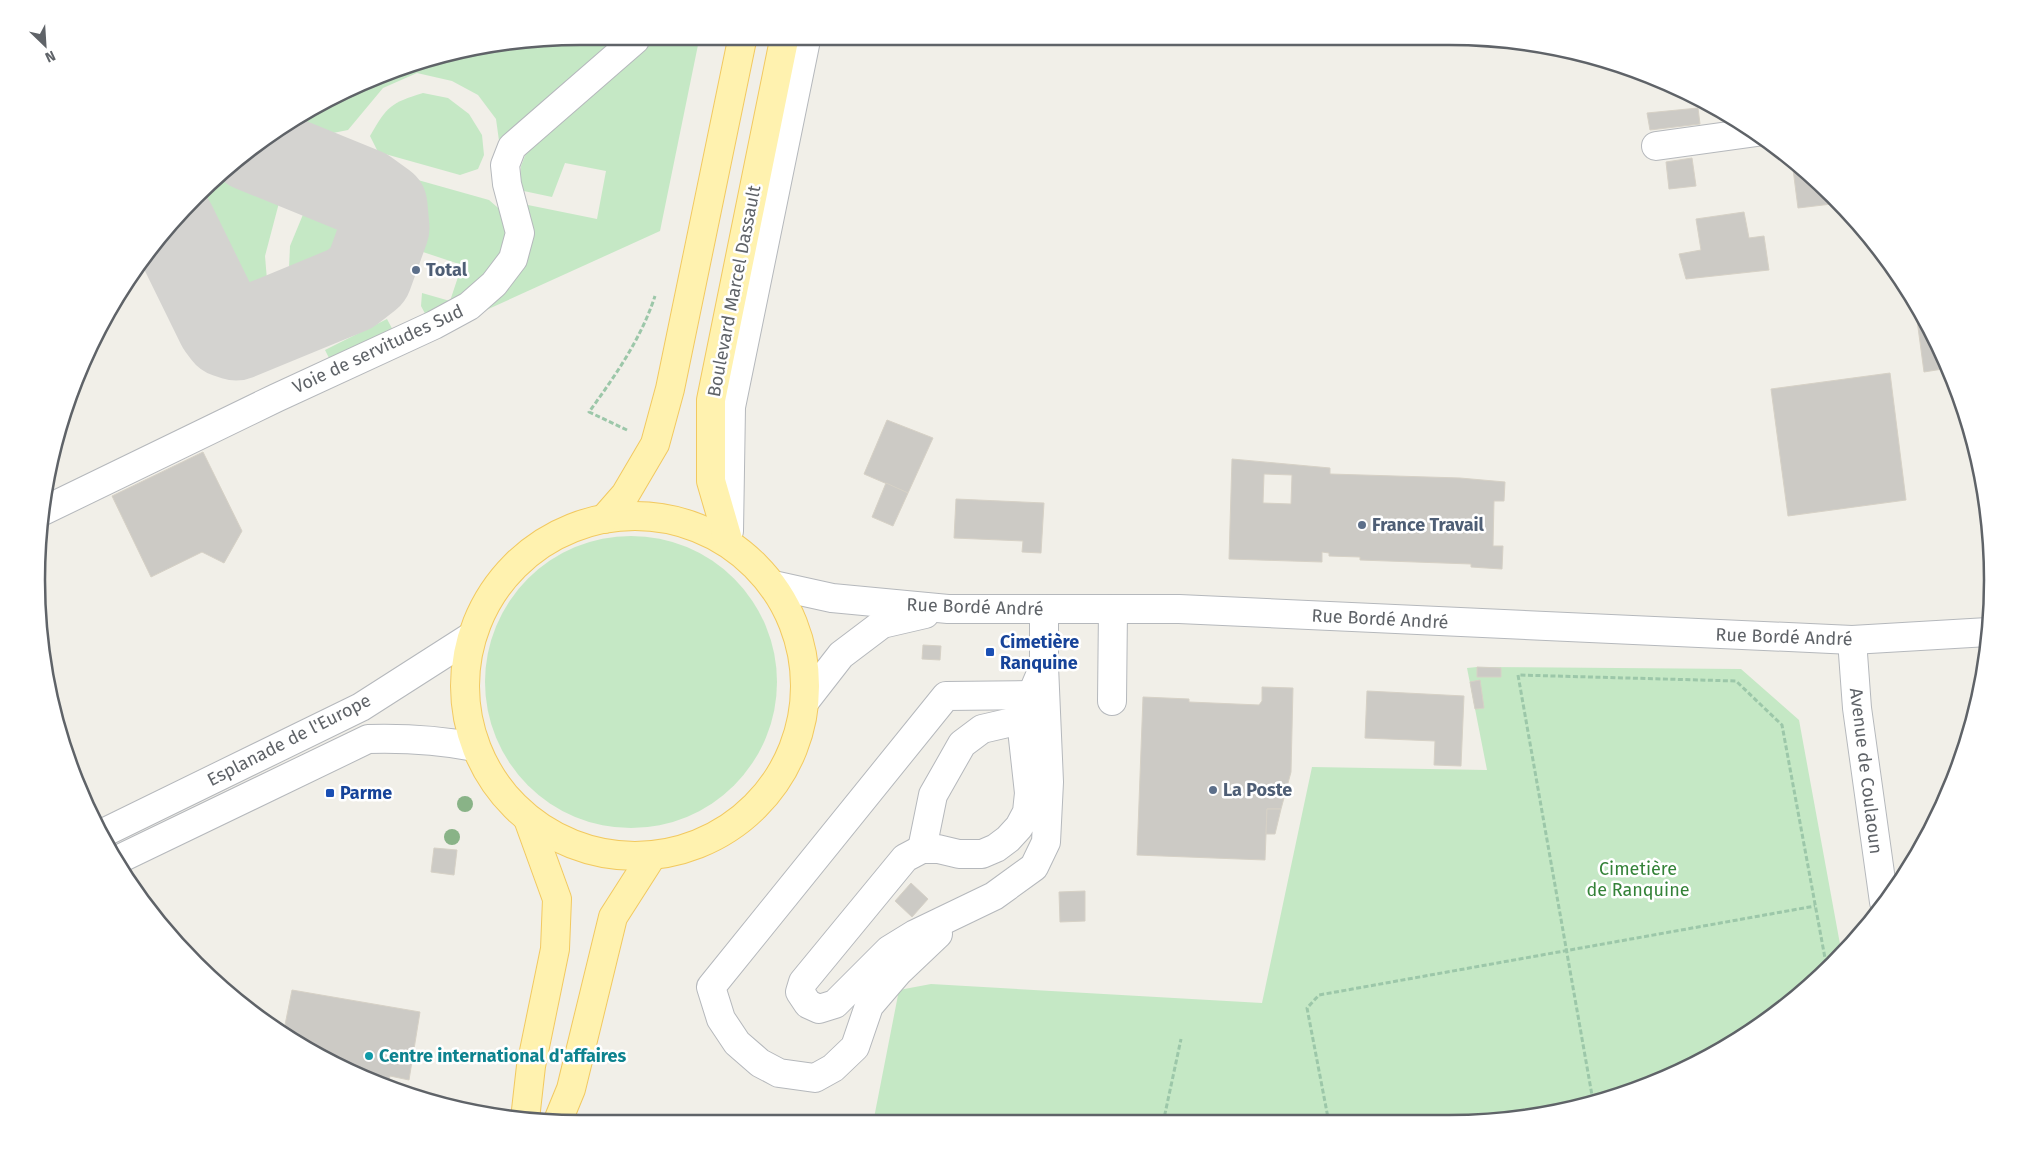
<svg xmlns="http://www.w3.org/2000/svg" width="2029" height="1160" font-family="'Fira Sans',sans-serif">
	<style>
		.green { fill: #c5e8c5 }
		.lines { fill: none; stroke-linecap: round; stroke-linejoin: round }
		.taxiway { stroke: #d4d3d0; stroke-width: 89 }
		.building { fill: #cccac5; stroke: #d6d1c6; fill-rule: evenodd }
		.minor-casing { stroke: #b5b8bc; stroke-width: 30 }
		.major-casing { stroke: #f2c960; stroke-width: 30 }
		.path { stroke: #9cc7a9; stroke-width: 3; stroke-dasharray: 5 2.5; stroke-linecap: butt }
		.minor { stroke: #fff; stroke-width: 28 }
		.major { stroke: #fff2af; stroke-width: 28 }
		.tree { fill: #89b387 }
		.service-dot { fill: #5c6f8a; stroke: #fff; stroke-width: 2 }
		.transit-dot { fill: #1a4fb4; stroke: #fff; stroke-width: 2 }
		.culture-dot { fill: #0f9aa8; stroke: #fff; stroke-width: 2 }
		.labels { text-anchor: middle; stroke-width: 5; stroke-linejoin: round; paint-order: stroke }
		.service-label { font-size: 18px; font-weight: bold; fill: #4e5e75; stroke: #fff; text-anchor: start }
		.street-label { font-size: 18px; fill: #5f6368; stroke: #fff }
		.transit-label { font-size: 18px; font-weight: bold; fill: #164399; stroke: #fff; text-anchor: start }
		.park-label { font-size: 18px; fill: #348238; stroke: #fff }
		.culture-label { font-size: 18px; font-weight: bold; fill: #0d838f; stroke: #fff; text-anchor: start }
		.rim { fill: none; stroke: #5f6368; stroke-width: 2.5 }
	</style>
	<rect width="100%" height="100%" fill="#f1efe8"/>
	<g class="green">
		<path d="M647 40H699L660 231 484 311 523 204 597 219 606 171 565 163 552 197 519 190 521 166 532 138Z"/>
		<path d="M509 41H626L500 148 496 119 478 95 452 81 417 73 383 88 348 130 328 134 296 119 339 92 405 65Z"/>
		<path d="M423 93 448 98 469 114 482 135 484 155 478 169 460 175 378 152 370 136C387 106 391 103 423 93Z"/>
		<path d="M228 167 273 186 280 199 265 256 268 292 233 309 186 207 195 196Z"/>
		<path d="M393 173 489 200 504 213 512 233 488 280 429 321 421 306 422 293 450 301 462 265 420 251C432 204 431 203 393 173Z"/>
		<path d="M309 200 343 213 341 225 328 262 295 282 289 268 290 246Z"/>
		<path d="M387 319 397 338 331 362 325 350Z"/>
		<circle cx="631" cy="682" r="146"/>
		<path d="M1477 667 1741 669 1799 720 1842 955 1833 965 1721 1051 1624 1095 1485 1123H873L899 990 931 984 1262 1003 1312 767 1487 770 1467 668Z"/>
	</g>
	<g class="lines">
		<path class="taxiway" d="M172 225 221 325 227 333 236 336 350 289 368 275 385 228 383 206 365 193 252 147"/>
	</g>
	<g class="building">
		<path d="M1698 108 1700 124 1650 130 1647 113Z"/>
		<path d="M1692 158 1696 186 1669 189 1666 162Z"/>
		<path d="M1800 168 1833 195 1840 203 1798 208 1793 169Z"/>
		<path d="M1744 212 1749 238 1764 236 1769 270 1686 279 1679 254 1701 250 1696 219Z"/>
		<path d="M1915 305 1949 368 1924 372Z"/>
		<path d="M1890 373 1906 500 1788 516 1771 389Z"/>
		<path d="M887 420 933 438 908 493 864 474Z"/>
		<path d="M203 452 242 531 224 563 202 552 151 577 112 496Z"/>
		<path d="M1232 459 1330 468V474L1460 478 1505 482 1504 501H1494L1493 546H1503L1502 569 1471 567V564L1360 560V557L1329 556V553L1322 552V562L1229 559ZM1264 474 1292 475 1291 504 1263 503Z"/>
		<path d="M886 483 908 493 893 526 872 517Z"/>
		<path d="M956 499 1044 503 1041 553 1022 552 1023 541 954 538Z"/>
		<path d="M923 645 941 646 940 660 922 659Z"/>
		<path d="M1477 667 1501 668V677H1477Z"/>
		<path d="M1480 680 1484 708 1475 709 1470 682Z"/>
		<path d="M1262 687 1293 688 1291 772 1281 809H1267L1265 860 1137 855 1143 697 1189 699V702L1259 705 1262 701Z"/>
		<path d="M1367 691 1464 696 1461 766 1434 765 1435 741 1365 738Z"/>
		<path d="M1267 809H1281L1275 834H1266Z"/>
		<path d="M434 848 457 850 454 875 431 872Z"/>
		<path d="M911 883 928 899 912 917 895 901Z"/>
		<path d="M1085 891V921L1060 922 1059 892Z"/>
		<path d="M292 990 420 1012 409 1080 390 1076 388 1086 283 1035Z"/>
	</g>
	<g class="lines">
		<defs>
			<g id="minor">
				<path d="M1656 146 1757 132"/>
				<path d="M41 512 276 398 434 325 469 306 494 284 513 259 520 233 507 184 505 165 512 147 635 40"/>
				<path d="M729 531 731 407 806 40"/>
				<path d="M773 585 832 598 948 609H1179L1852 640 1988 632"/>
				<path d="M1852 640 1857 708 1884 902"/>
				<path d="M1044 666 1021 720 1029 793 1027 812 1019 827 1008 839 996 848 982 854H959L938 849H922L905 858 803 982 800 992 808 1004 819 1009 835 1004 889 950 915 934 994 896 1034 867 1046 842 1049 782 1044 666V609"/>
				<path d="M806 700 841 655 882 624 925 614"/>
				<path d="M1112 701 1113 609"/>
				<path d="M101 834 361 707 472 636"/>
				<path d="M922 849 933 795 962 744 982 729 1021 720"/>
				<path d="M115 861 368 739C404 738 439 740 475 747"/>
				<path d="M938 934 899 971 869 1006 855 1047 833 1068 815 1078 779 1073 760 1063 737 1043 721 1019 711 987 946 696 1032 695"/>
			</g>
			<g id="major">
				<circle cx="635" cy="686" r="170"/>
				<path d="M604 519 625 495 655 444 670 389 742 40"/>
				<path d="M729 543 711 481V400L784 40"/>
				<path d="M525 1119 531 1066 555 949 557 899 528 819"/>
				<path d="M557 1123 571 1089 613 917 652 856"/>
			</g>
		</defs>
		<use href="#minor" class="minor-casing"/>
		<use href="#major" class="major-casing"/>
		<g class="path">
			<path d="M627 430 589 412C615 376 641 339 655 296"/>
			<path d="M1593 1101 1518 675 1736 681 1782 725 1827 969"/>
			<path d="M1163 1123 1181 1039"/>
			<path d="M1329 1123 1307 1008 1319 995 1815 906"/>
		</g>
		<use href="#minor" class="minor"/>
		<use href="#major" class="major"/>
	</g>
	<g class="tree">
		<circle cx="465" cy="804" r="8"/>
		<circle cx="452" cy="837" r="8"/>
	</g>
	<g class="service-dot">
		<circle cx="416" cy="270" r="5"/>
		<circle cx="1362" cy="525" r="5"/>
		<circle cx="1213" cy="790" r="5"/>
	</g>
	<g class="transit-dot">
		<rect x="985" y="647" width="10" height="10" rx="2.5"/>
		<rect x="325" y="788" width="10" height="10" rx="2.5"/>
	</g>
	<circle class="culture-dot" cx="369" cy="1056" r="5"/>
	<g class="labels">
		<g class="service-label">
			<text x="426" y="276">Total</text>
			<text x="1372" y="531">France Travail</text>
			<text x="1223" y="796">La Poste</text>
		</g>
		<g class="street-label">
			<text transform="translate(734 291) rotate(-79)" y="6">Boulevard Marcel Dassault</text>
			<text transform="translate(378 349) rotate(-25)" y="6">Voie de servitudes Sud</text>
			<text transform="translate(975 607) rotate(2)" y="6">Rue Bordé André</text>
			<text transform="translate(1380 619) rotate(3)" y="6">Rue Bordé André</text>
			<text transform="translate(1784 637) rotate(2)" y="6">Rue Bordé André</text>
			<text transform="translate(289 740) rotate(-27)" y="6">Esplanade de l'Europe</text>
			<text transform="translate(1866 771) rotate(83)" y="6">Avenue de Coulaoun</text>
		</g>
		<g class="transit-label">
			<text x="1000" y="648">Cimetière<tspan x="1000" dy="21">Ranquine</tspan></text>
			<text x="340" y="799">Parme</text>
		</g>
		<g class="park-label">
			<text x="1638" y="875">Cimetière<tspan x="1638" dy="21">de Ranquine</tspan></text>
		</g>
		<g class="culture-label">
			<text x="379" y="1062">Centre international d'affaires</text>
		</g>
	</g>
	<path d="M0 0H2029V1160H0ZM580 45H1449A535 535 0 0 1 1984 580V580A535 535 0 0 1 1449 1115H580A535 535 0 0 1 45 580V580A535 535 0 0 1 580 45Z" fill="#fff" fill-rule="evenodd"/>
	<path class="rim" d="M580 45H1449A535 535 0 0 1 1984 580V580A535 535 0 0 1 1449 1115H580A535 535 0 0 1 45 580V580A535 535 0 0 1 580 45Z"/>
	<g transform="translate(45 45) rotate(155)" stroke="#ffffff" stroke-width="4" paint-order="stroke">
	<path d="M0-4L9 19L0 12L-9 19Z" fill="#5f6368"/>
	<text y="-8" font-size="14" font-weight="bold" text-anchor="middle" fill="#5f6368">N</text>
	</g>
</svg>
